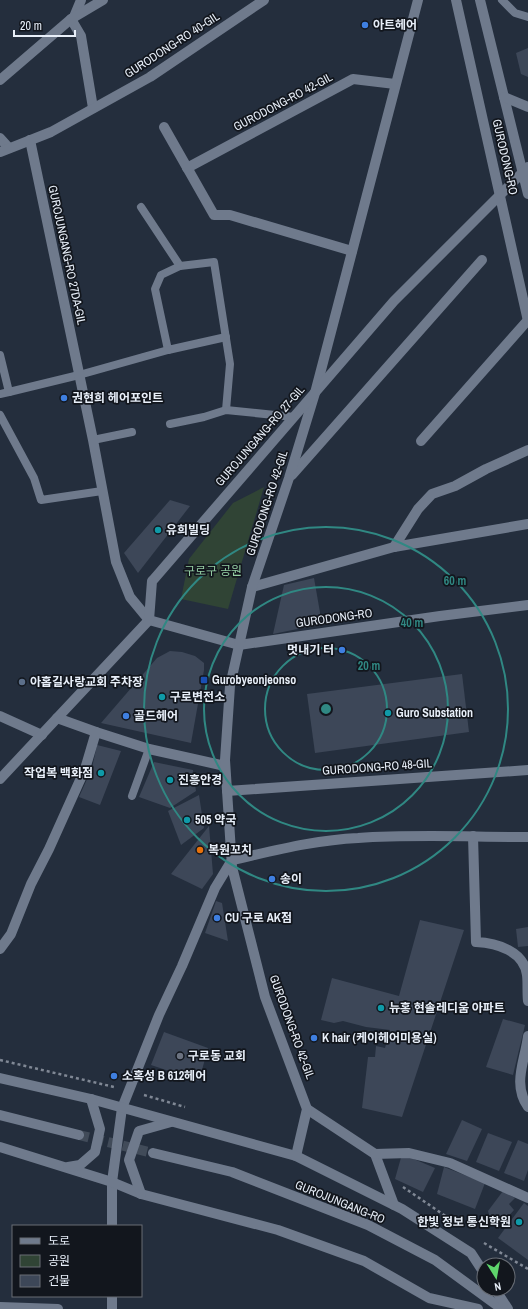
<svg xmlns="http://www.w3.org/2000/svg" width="528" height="1309" font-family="'Archivo Narrow','Noto Sans KR',sans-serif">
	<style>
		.green { fill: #304435 }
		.building { fill: #3d4758 }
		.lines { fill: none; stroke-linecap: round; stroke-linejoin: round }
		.secondary-tunnel { stroke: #414b59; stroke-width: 10; stroke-dasharray: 10 5; stroke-linecap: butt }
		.path { stroke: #808895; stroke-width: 2.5; stroke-dasharray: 3 3; stroke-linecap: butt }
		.lane { stroke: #6f7a8c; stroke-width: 8 }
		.street { stroke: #6f7a8c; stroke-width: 10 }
		.secondary { stroke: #6f7a8c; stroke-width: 10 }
		.ring { fill: none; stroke: #308883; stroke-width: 2 }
		.shop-dot { fill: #3f7fe0; stroke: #12161d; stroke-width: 1.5 }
		.culture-dot { fill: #0f9aa8; stroke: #12161d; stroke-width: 1.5 }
		.transit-dot { fill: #1a4fb4; stroke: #12161d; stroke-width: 1.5 }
		.service-dot { fill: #5c6f8a; stroke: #12161d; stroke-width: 1.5 }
		.food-dot { fill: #e8710a; stroke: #12161d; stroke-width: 1.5 }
		.worship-dot { fill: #6b7280; stroke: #12161d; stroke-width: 1.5 }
		.labels { text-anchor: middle; stroke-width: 3.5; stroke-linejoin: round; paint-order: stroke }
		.poi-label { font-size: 12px; font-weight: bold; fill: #e8eff9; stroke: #12161d; text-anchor: start }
		.street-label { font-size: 12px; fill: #e8eff9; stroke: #12161d }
		.park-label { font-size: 12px; fill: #95cfa4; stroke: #12161d }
		.centre { fill: #308883; stroke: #12161d; stroke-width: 2 }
		.ring-label { font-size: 12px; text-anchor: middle; font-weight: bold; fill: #308883; stroke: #12161d; stroke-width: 3.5; stroke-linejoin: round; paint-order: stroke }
	</style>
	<rect width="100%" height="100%" fill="#242e3d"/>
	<path class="green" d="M264 487 228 609 181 599 189 559 233 503Z"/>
	<g class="building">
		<path d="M528 48V77L521 74 516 53Z"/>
		<path d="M170 500 190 506 138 573 124 553Z"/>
		<path d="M314 578 322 624 273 634 284 585Z"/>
		<path d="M170 651 182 652 195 656 204 663V670L191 743 101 723 157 658Z"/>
		<path d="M462 674 469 732 315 753 307 694Z"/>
		<path d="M97 745 121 751 100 805 79 797 92 768Z"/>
		<path d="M154 762 193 770 196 791 170 808 139 797Z"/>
		<path d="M199 795 204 828 181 845 168 811Z"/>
		<path d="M209 826 213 874 202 889 171 874Z"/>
		<path d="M216 901 222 903 228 941 205 933Z"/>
		<path d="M420 920 464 930 402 1117 362 1108 368 1057H375L376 1046 385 1048 390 1030 366 1027 343 1021 334 1023 321 1020 332 978 399 996Z"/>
		<path d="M528 927V946L518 947 516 929Z"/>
		<path d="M503 1019 525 1025 513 1075 486 1067Z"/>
		<path d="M164 1032 208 1048 199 1081 151 1065Z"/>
		<path d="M462 1120 482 1129 467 1161 446 1154Z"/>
		<path d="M488 1133 512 1142 499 1171 476 1162Z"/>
		<path d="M518 1140 528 1144V1170L524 1181 504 1173Z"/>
		<path d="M402 1154 435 1168 423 1192 395 1179Z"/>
		<path d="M444 1167 485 1183 475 1209 437 1194Z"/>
		<path d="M503 1191 515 1198 509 1204 514 1210 505 1220 499 1218 495 1225 491 1222 488 1211Z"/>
		<path d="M524 1203 528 1206V1260L498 1238Z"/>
	</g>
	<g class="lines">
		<path class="secondary-tunnel" d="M79 1135 153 1153"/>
		<g class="path">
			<path d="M0 1060 114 1087"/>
			<path d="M144 1095 185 1107"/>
			<path d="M403 1187 447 1217"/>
			<path d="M484 1243 528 1269"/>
		</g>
		<g class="lane">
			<path d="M502 0 515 13 528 17"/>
			<path d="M141 207 180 266 214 262 230 364 226 410"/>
			<path d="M180 266 161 275 155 289 168 350 226 337"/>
			<path d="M0 355 9 392 0 394"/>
			<path d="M9 392 79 375 168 350"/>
			<path d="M0 415 34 478 41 500 102 491"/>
			<path d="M170 424 204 417 226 410 294 417"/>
			<path d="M93 440 132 432"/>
			<path d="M132 796 149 749"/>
		</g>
		<g class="street">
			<path d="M74 17 81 0"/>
			<path d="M71 19 81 36 93 108"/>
			<path d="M0 80 71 19 103 0"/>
			<path d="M164 127 214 215H230L352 251"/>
			<path d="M0 138 9 148"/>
			<path d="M30 140 93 440 116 562 130 597 149 620 239 645 440 616 528 605"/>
			<path d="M0 152 51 132 150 77 264 0"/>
			<path d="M187 168 353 79 395 84"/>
			<path d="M421 441 528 320"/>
			<path d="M292 475 482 260"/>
			<path d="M394 547 418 509 432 494 455 486 486 469 528 450"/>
			<path d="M252 587 394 547 528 524"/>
			<path d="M0 716 42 735"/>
			<path d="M96 732 149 749 225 766"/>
			<path d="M227 791 528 770"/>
			<path d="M473 836 476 942C497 943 524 951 527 975 528 984 527 992 528 1001"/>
			<path d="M0 949 11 934 31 884 49 849 85 769 96 732 57 718"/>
			<path d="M528 1036C525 1061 512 1084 528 1107"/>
			<path d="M307 1109 375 1154 394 1205"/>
			<path d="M375 1154 409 1153 450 1163 528 1198"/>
			<path d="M296 1156 307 1109 265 997 232 867 225 760 230 686 252 587 289 478 315 393 418 0"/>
			<path d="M112 1226V1182L122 1108 159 1015 182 966 215 888 232 860C273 851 315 840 358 838 414 834 471 837 528 837"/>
			<path d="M112 1296V1309"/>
			<path d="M0 1307 58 1309"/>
		</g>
		<g class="secondary">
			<path d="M456 0 528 321"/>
			<path d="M480 0 528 194"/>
			<path d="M504 97 528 107"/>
			<path d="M0 779 149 620 152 581 154 579 394 301 528 167"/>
			<path d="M0 1078 91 1099 296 1156 402 1209 471 1253 484 1273"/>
			<path d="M0 1115 79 1135"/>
			<path d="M0 1147 112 1182 141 1194 278 1230 364 1261 429 1298 478 1309"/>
			<path d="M153 1153 232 1172 368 1225 435 1260 502 1309"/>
			<path d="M68 1167 80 1165 95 1152 100 1129 91 1099"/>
			<path d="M141 1194 129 1160 139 1131 171 1122"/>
			<path d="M495 1289 508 1309"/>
		</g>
	</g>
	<g class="ring">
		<circle cx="326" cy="709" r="61"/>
		<circle cx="326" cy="709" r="122"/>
		<circle cx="326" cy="709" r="182"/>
	</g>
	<g class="shop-dot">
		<circle cx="365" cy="25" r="4"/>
		<circle cx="64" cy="398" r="4"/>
		<circle cx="342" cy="650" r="4"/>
		<circle cx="126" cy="716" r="4"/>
		<circle cx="272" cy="879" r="4"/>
		<circle cx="217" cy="918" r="4"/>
		<circle cx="314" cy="1038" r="4"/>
		<circle cx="114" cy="1076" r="4"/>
	</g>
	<g class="culture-dot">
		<circle cx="158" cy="530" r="4"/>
		<circle cx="162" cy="697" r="4"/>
		<circle cx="388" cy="713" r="4"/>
		<circle cx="101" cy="773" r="4"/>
		<circle cx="170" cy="780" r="4"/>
		<circle cx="187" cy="820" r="4"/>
		<circle cx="381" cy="1008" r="4"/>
		<circle cx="519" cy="1222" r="4"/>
	</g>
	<rect class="transit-dot" x="200" y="676" width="8" height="8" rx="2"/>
	<circle class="service-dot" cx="22" cy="682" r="4"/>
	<circle class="food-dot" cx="200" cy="850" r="4"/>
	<circle class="worship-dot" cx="180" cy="1056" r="4"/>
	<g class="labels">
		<g class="poi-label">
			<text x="373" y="29">아트헤어</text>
			<text x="72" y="402">권현희 헤어포인트</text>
			<text x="166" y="534">유희빌딩</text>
			<text x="334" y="654" text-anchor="end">멋내기 터</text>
			<text x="212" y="684">Gurobyeonjeonso</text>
			<text x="30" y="686">아홉길사랑교회 주차장</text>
			<text x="170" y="701">구로변전소</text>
			<text x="396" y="717">Guro Substation</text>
			<text x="134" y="720">골드헤어</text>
			<text x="93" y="777" text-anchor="end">작업복 백화점</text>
			<text x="178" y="784">진흥안경</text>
			<text x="195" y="824">505 약국</text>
			<text x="208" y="854">복원꼬치</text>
			<text x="280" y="883">송이</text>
			<text x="225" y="922">CU 구로 AK점</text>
			<text x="389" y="1012">뉴홍 현솔레디움 아파트</text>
			<text x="322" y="1042">K hair (케이헤어미용실)</text>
			<text x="188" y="1060">구로동 교회</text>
			<text x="122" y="1080">소혹성 B 612헤어</text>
			<text x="511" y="1226" text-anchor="end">한빛 정보 통신학원</text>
		</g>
		<g class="street-label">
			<text transform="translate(172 45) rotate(-33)" y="4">GURODONG-RO 40-GIL</text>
			<text transform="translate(283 102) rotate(-28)" y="4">GURODONG-RO 42-GIL</text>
			<text transform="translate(505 157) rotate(77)" y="4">GURODONG-RO</text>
			<text transform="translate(67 255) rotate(78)" y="4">GUROJUNGANG-RO 27DA-GIL</text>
			<text transform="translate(260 436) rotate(-49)" y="4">GUROJUNGANG-RO 27-GIL</text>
			<text transform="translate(267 503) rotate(-72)" y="4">GURODONG-RO 42-GIL</text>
			<text transform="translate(334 618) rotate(-8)" y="4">GURODONG-RO</text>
			<text transform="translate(377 767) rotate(-4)" y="4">GURODONG-RO 48-GIL</text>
			<text transform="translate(292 1027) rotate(70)" y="4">GURODONG-RO 42-GIL</text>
			<text transform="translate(340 1202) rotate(22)" y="4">GUROJUNGANG-RO</text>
		</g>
		<g class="park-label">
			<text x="213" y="575">구로구 공원</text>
		</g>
	</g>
	<circle cx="326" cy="709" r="6" class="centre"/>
	<g class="ring-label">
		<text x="455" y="585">60 m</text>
		<text x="412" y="627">40 m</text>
		<text x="369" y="670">20 m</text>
	</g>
	<rect x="12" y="1225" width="130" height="72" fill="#12161d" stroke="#686d75"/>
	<rect x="20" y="1238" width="20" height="6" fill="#6f7a8c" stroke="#686d75"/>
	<text x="48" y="1245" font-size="12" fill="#e8eff9">도로</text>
	<rect x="20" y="1255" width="20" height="12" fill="#304435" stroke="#686d75"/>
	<text x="48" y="1265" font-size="12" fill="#e8eff9">공원</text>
	<rect x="20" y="1275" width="20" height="12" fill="#3d4758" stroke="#686d75"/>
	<text x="48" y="1285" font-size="12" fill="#e8eff9">건물</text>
	<g transform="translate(496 1277) rotate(169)"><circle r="19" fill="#12161d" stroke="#686d75"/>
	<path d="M0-3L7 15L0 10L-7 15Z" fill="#5ed56c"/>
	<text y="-6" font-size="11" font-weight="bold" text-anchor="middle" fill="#e8eff9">N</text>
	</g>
	<path d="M14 30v6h61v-6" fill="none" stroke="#e8eff9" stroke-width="2"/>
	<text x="20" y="30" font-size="12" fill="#e8eff9" stroke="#12161d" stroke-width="3" paint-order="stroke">20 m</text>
</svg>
